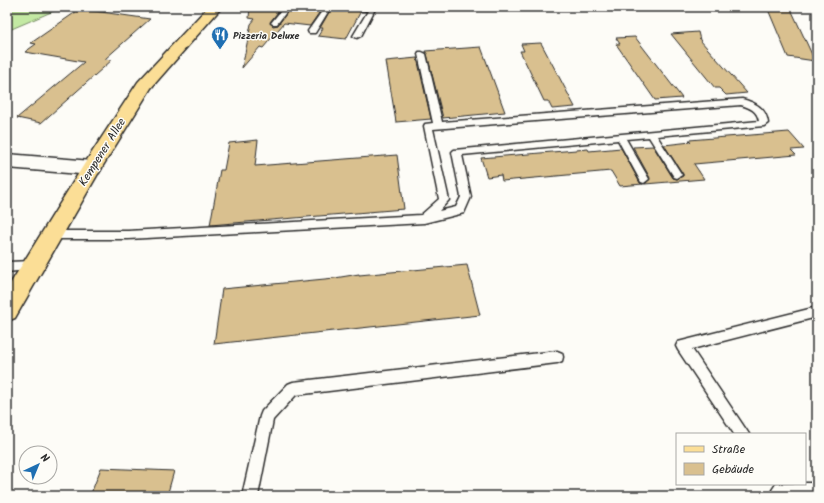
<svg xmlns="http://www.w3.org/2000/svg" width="824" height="503" font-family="Kalam,sans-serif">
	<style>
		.green { fill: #c3e9a3; stroke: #778a67 }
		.building { fill: #d9c08f; stroke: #2b2b2b }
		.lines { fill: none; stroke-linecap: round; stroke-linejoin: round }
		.service-casing { stroke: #2b2b2b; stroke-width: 3 }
		.minor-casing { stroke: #2b2b2b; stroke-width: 3 }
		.primary-casing { stroke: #2b2b2b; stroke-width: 3 }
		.service { fill: #fdfcf7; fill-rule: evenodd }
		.minor { fill: #fdfcf7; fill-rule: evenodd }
		.primary { fill: #fbde96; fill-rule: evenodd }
		.labels { text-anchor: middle; stroke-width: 3; stroke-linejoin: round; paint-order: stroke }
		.far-poi-label { font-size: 10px; font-weight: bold; fill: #2b2b2b; stroke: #fdfcf7; text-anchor: start }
		.street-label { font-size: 12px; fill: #2b2b2b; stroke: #fdfcf7 }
	</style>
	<rect width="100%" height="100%" fill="#fdfcf7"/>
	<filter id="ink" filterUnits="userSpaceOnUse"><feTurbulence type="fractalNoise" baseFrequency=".025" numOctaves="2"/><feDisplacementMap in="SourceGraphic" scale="8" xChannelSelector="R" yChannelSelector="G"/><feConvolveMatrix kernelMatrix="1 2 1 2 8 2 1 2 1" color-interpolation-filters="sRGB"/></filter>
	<g filter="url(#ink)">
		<path class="green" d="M7 7H63L7 31Z"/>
		<g class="building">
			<path d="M250 7H282L270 22 273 26 278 25 291 7H323L310 26 284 23 263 48 260 47 242 68 251 24 255 19 249 18Z"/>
			<path d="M332 7 361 11 346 39 318 36 323 28H320Z"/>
			<path d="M767 7H790L815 61 788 57Z"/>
			<path d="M80 9 150 19 105 59 112 60 41 123 17 118 84 62 25 52 36 44 31 43Z"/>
			<path d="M698 32 700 40 747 93 726 95 719 88H715L671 34Z"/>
			<path d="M635 37 682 98 655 100 616 44H620L616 38Z"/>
			<path d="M541 43 557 73 575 107 552 109 548 101H544L520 51H524L521 44Z"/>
			<path d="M481 47 505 112 443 118 427 54 425 51Z"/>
			<path d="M417 58 431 119 396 122 386 61Z"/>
			<path d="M789 132 804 149 791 150 796 155 694 164 704 179 645 184 650 178 633 147 653 146 673 178 677 179 683 176V174L664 145 691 142 689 140Z"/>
			<path d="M258 140 255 166 397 155 404 209 210 225 220 170H224L229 143Z"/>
			<path d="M621 148 640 183 643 184 620 186 611 171 502 181 501 175 487 177 481 158 588 149 589 151Z"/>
			<path d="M467 265 480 315 214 344 222 289 335 278 359 274V275Z"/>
			<path d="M101 468 174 471 167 496H90Z"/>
		</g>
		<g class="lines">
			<defs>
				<g id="service">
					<path d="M284 7H290L277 24H273L271 23Z"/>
					<path d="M325 7H331L315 33H309L308 31Z"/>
					<path d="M353 7H372L375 9 361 36 357 38 353 36 368 11 356 9Z"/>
					<path d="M419 52H422L426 54 442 122 742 99C756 103 766 108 768 123L764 126 657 136 682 175 677 178 674 177 649 137 626 139 649 179 644 183 641 182 618 140 462 155 471 197 464 213 424 223 128 239H52L48 238 47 235 48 232 52 231H128L421 215 439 199 424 126 425 124 433 123 418 54ZM741 105C750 108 757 110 759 121L454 150 452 152 461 197 456 207 439 211 449 200 433 129Z"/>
					<path d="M34 261 38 263 40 266 38 269 7 272V262Z"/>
					<path d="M817 307V317L692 349 749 434H734L678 350 676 346 678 342Z"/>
					<path d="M557 351 562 353 563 357 562 361 557 363 296 395 273 420 258 496H242L260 416 262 411 288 384 293 382Z"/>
					<path d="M805 483H817V496H776L772 490 776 484Z"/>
				</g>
				<path id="minor" d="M7 154 92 161 99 163 102 168 99 173 92 175 7 168Z"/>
				<path id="primary" d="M208 7H222L151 88 99 172 15 318 7 321V289L85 163 138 82Z"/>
			</defs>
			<use href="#service" class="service-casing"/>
			<use href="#minor" class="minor-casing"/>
			<use href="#primary" class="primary-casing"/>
			<use href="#service" class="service"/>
			<use href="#minor" class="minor"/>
			<use href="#primary" class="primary"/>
		</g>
	</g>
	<defs>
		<symbol id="restaurant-pin" viewBox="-11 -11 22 30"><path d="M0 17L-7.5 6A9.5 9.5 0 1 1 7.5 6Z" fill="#1f6fb2" stroke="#fdfcf7"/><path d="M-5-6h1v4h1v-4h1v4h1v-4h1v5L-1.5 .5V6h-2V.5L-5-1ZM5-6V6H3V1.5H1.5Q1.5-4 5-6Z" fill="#fff"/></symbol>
	</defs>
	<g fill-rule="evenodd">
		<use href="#restaurant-pin" x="210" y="25" width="20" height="27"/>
	</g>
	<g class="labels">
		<g class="far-poi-label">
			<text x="233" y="39">Pizzeria Deluxe</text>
		</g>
		<g class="street-label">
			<text transform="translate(102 152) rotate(-58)" y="4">Kempener Allee</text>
		</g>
	</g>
	<rect width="824" height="503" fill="none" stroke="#fdfcf7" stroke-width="24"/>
	<rect x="12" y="12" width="800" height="479" fill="none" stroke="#2b2b2b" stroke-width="1.5" filter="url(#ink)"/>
	<rect x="676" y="433" width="130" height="52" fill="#fdfcf7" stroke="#a9a8a5"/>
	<rect x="684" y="446" width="20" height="6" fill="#fbde96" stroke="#a9a8a5"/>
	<text x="712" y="453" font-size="12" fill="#2b2b2b">Straße</text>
	<rect x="684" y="463" width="20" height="12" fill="#d9c08f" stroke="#a9a8a5"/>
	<text x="712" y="473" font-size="12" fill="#2b2b2b">Gebäude</text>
	<g transform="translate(38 465) rotate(44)"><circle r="19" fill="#fdfcf7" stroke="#a9a8a5"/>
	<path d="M0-3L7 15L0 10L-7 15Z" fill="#1f6fb2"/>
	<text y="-6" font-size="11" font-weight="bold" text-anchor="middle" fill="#2b2b2b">N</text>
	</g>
</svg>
